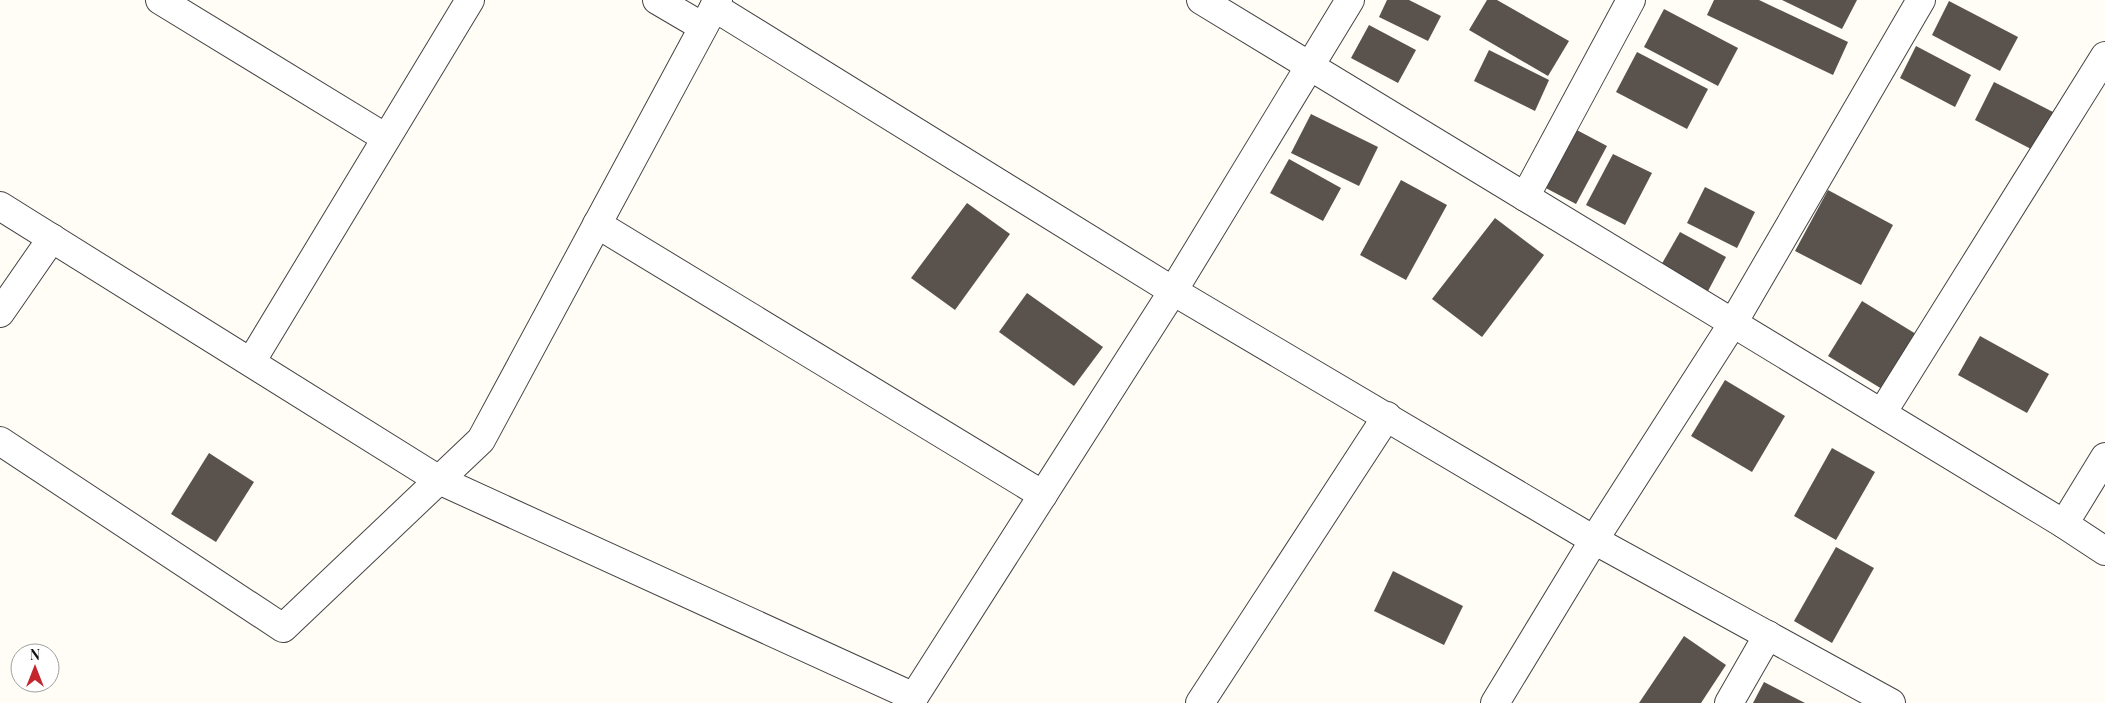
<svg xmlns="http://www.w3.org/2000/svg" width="2105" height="703" font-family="'Playfair Display',serif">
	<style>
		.building { fill: #5a524d }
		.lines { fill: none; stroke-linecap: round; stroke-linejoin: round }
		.street-casing { stroke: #444; stroke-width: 30 }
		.street { stroke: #fff; stroke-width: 28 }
	</style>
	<rect width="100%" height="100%" fill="#fffdf5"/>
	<g class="building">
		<path d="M1387 0H1409L1441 16 1428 41 1379 17Z"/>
		<path d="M1487 0H1497L1569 41 1548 76 1469 30Z"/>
		<path d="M1714 0H1759L1848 42 1833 75 1707 15Z"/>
		<path d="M1782 0H1857L1842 29Z"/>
		<path d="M1949 1 2018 37 2000 71 1932 35Z"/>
		<path d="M1664 9 1738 48 1718 86 1644 47Z"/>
		<path d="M1369 25 1416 50 1398 83 1351 58Z"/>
		<path d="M1916 46 1971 75 1955 107 1900 78Z"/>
		<path d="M1489 50 1549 80 1535 111 1474 81Z"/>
		<path d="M1637 52 1708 89 1687 129 1616 92Z"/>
		<path d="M1994 82 2053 112 2033 150 1975 120Z"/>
		<path d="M1311 114 1378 147 1359 186 1291 153Z"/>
		<path d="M1573 128 1607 146 1576 204 1542 186Z"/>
		<path d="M1613 154 1652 173 1625 225 1586 205Z"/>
		<path d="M1289 159 1341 188 1323 221 1270 193Z"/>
		<path d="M1401 180 1447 205 1406 280 1360 255Z"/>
		<path d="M1705 187 1755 212 1737 248 1687 223Z"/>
		<path d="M1828 190 1893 225 1861 285 1795 251Z"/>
		<path d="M967 203 1010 234 955 310 911 278Z"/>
		<path d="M1495 218 1544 255 1482 337 1432 299Z"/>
		<path d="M1680 232 1726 257 1707 293 1660 267Z"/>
		<path d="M1027 293 1103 347 1074 386 999 332Z"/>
		<path d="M1862 301 1916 334 1882 389 1828 356Z"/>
		<path d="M1980 336 2049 374 2027 413 1958 375Z"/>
		<path d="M1725 380 1785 416 1752 472 1691 436Z"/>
		<path d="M1832 448 1875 472 1836 540 1794 516Z"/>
		<path d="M209 453 254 482 216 542 171 514Z"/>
		<path d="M1836 547 1874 568 1832 643 1794 621Z"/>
		<path d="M1393 571 1463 606 1444 645 1374 611Z"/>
		<path d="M1684 636 1726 665 1701 703H1639Z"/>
		<path d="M1764 682 1805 703H1753Z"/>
	</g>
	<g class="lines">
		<defs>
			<g id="street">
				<path d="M160 0 386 138"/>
				<path d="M657 0 703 27"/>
				<path d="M1201 0 2064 524 2105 551"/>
				<path d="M714 7 1173 291 1594 540 1891 703"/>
				<path d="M1525 197 1631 0"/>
				<path d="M0 206 439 480 914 697"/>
				<path d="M597 224 1043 495"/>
				<path d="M0 313 52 238"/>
				<path d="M251 362 470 0"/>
				<path d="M1882 413 2105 56"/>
				<path d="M0 441 283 628 481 440 718 0"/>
				<path d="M2064 524 2105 457"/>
				<path d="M910 703 1173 291 1350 0"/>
				<path d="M1200 703 1387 416"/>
				<path d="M1495 703 1594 540 1733 323 1921 0"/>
				<path d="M1729 703 1768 635"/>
			</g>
		</defs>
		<use href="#street" class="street-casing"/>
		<use href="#street" class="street"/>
	</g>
	<g transform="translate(35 668)"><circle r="24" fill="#ffffff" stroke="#a0a0a0"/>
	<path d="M0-4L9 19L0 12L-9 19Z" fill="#c4262e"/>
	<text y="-8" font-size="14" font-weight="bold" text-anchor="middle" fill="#111111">N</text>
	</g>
</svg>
